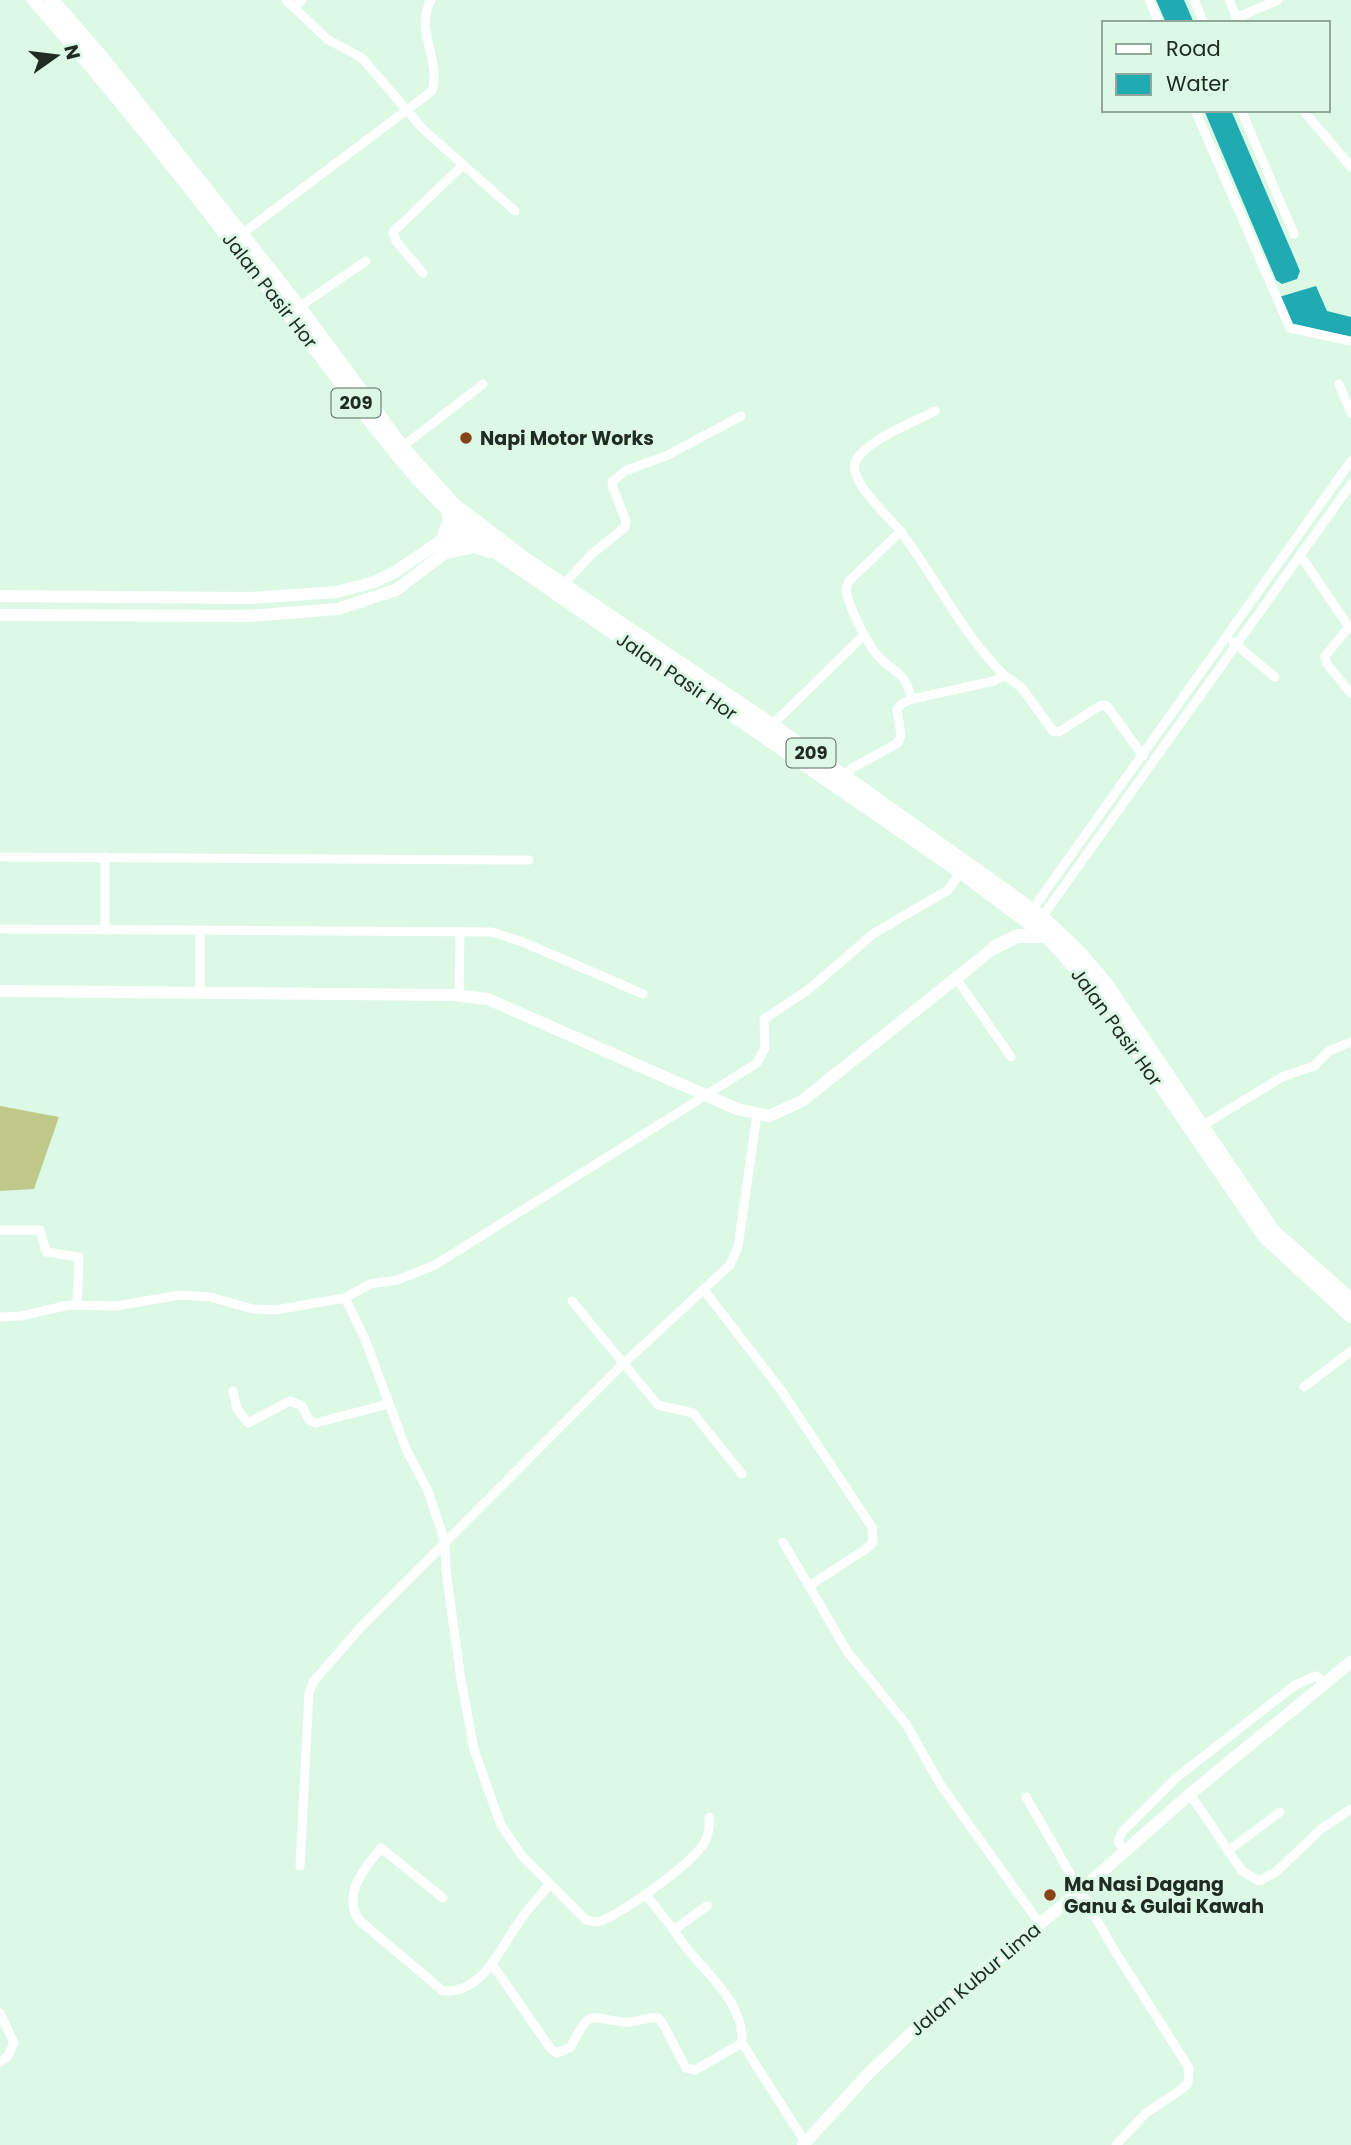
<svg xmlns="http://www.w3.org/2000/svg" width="1351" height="2145" font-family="Poppins,sans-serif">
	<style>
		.green { fill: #c0c88a }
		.water { fill: #20abb2 }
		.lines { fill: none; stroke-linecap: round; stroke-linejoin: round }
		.street { stroke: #fff; stroke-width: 9 }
		.secondary { stroke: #fff; stroke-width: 12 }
		.primary { stroke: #fff; stroke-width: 14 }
		.poi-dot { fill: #874317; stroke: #dcf9e6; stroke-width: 2.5 }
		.labels { text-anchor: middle; stroke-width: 6; stroke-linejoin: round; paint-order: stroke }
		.shield { fill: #dcf9e6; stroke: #58695e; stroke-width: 2 }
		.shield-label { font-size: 18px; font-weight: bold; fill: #202b24 }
		.street-label { font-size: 19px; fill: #202b24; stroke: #dcf9e6 }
		.poi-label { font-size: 19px; font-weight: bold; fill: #202b24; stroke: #dcf9e6; text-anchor: start }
	</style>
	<rect width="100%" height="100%" fill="#dcf9e6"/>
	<path class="green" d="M0 1106 59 1117 34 1189 0 1191Z"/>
	<g class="water">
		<path d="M1156 0H1184L1194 23H1166Z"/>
		<path d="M1204 110H1231L1300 271 1297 279 1282 284 1276 280Z"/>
		<path d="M1316 286 1327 311 1351 317V337L1290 323 1279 297Z"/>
	</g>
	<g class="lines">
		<g class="street">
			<path d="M286 0 327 39 362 58 423 129 515 211"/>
			<path d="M1149 0 1159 23"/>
			<path d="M1194 0 1204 23"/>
			<path d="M1229 0 1238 21"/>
			<path d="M294 8 302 0"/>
			<path d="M1236 18 1278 0"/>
			<path d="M1195 110 1290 328 1351 341"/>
			<path d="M1241 110 1294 234"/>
			<path d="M1303 110 1351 167"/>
			<path d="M242 234 432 91C442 61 414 30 431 0"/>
			<path d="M423 273 396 241 393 232 462 166"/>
			<path d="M299 307 366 261"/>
			<path d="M1339 384 1351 413"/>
			<path d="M402 447 483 384"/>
			<path d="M901 531 849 581 846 589C848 606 868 646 880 658 899 677 903 669 912 699"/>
			<path d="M1300 555 1349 627 1325 656 1327 664 1351 693"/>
			<path d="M564 584 592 554 625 527 626 521 613 488 612 482 625 471 668 455 741 416"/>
			<path d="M1233 642 1275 677"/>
			<path d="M1004 675 1022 688 1053 731 1059 732 1101 705 1107 706 1143 756"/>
			<path d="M772 725 863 636"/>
			<path d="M844 777 852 768 898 743 901 735 897 710 901 704 912 699 994 681 1004 675C962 634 936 578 901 532 889 516 849 482 855 463 862 442 916 421 935 411"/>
			<path d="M0 857 529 860"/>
			<path d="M1032 910 1351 461"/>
			<path d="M1042 917 1351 484"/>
			<path d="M0 929 492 932 523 942 643 994"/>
			<path d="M105 930V857"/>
			<path d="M956 978 1011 1057"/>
			<path d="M200 993V931"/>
			<path d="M459 996 460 932"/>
			<path d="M1202 1126 1282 1077 1314 1066 1329 1051 1351 1042"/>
			<path d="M0 1230H40L46 1252 79 1257 77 1305"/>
			<path d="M704 1290 781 1390 872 1527 873 1542 866 1549 809 1586 847 1651 906 1724 940 1784 1040 1924"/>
			<path d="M345 1298 365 1339 407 1451 428 1491 445 1542 446 1571 461 1680 474 1749 495 1809 501 1825 522 1856 586 1920 598 1922C620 1915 693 1863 704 1843 709 1835 710 1826 709 1817"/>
			<path d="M572 1301 658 1405 693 1413 742 1474"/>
			<path d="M0 1317 21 1316 69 1305 116 1306 180 1295 210 1297 253 1309 275 1310 345 1298 370 1284 397 1280 435 1265 757 1063 765 1048 764 1019 808 990 873 934 948 890 961 872"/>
			<path d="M1304 1387 1351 1351"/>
			<path d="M233 1391 237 1409 248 1423 290 1401 302 1406 309 1420 316 1423 388 1404"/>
			<path d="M783 1542 809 1586"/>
			<path d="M1190 1794 1242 1871 1259 1881 1276 1872 1321 1829 1351 1809"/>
			<path d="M1026 1797 1113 1948 1189 2068 1188 2083 1182 2089 1146 2113 1116 2145"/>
			<path d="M1125 1851 1118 1842 1122 1832 1176 1778 1295 1685 1316 1676 1324 1683"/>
			<path d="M1228 1851 1280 1812"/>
			<path d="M300 1866 309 1693 313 1682 360 1628 623 1364 730 1265 738 1247 757 1114"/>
			<path d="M645 1894 674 1930"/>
			<path d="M443 1898 381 1848C364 1868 342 1895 359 1920L443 1991C483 1994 500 1948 519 1922 528 1908 540 1896 550 1884"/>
			<path d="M492 1964 551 2049 557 2053 571 2047C591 2006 588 2019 626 2022 637 2023 646 2016 658 2018L663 2024 686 2068 695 2070 742 2043C745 1997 695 1967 674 1930L707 1906"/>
			<path d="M0 2013 14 2043 8 2056 0 2062"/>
			<path d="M742 2043 805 2142"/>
		</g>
		<g class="secondary">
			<path d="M0 596 249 598 337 592 374 582 395 572 463 526"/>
			<path d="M0 615 249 616 338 609 396 590 471 533"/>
			<path d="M0 991 454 995 488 999 737 1109 769 1116 802 1101 995 947"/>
			<path d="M803 2145 869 2073 930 2015 1081 1890 1190 1794 1351 1662"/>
		</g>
		<g class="primary">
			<path d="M34 0C129 107 216 221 304 334 364 411 416 490 495 551L961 872 1047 936 1097 992 1265 1237 1351 1316"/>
			<path d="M52 0 103 59 299 307 402 447 454 505 525 559 772 725 1042 917 1079 952 1106 984 1273 1231 1351 1300"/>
			<path d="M443 539 449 523V514"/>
			<path d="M445 552 475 546 490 551"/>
			<path d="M995 947 1018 936H1047"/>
		</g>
	</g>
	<g class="poi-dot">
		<circle cx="466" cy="438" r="7"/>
		<circle cx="1050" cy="1895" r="7"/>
	</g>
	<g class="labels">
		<g class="shield">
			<rect x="331.5" y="388.5" width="49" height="29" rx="5"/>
			<rect x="786.5" y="738.5" width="49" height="29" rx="5"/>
		</g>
		<g class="shield-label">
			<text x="356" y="409">209</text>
			<text x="811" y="759">209</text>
		</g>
		<g class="street-label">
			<text transform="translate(270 290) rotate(52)" y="7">Jalan Pasir Hor</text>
			<text transform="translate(677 676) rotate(34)" y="7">Jalan Pasir Hor</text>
			<text transform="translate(1117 1027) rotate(54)" y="7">Jalan Pasir Hor</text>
			<text transform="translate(975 1979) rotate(-40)" y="7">Jalan Kubur Lima</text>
		</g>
		<g class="poi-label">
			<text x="480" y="445">Napi Motor Works</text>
			<text x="1064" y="1891">Ma Nasi Dagang<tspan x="1064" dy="22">Ganu &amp; Gulai Kawah</tspan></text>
		</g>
	</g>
	<rect x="1102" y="21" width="228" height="91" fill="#dcf9e6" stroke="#91a798" stroke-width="2"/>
	<rect x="1116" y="44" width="35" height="10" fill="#ffffff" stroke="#91a798" stroke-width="2"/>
	<text x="1166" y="56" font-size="21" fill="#202b24">Road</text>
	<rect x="1116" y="74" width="35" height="21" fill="#20abb2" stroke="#91a798" stroke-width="2"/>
	<text x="1166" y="91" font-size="21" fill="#202b24">Water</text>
	<g transform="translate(56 56) rotate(76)" stroke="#dcf9e6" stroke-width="5" paint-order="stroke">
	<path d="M0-5L12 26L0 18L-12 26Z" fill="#202b24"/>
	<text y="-10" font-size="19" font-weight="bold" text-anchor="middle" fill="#202b24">N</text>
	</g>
</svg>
